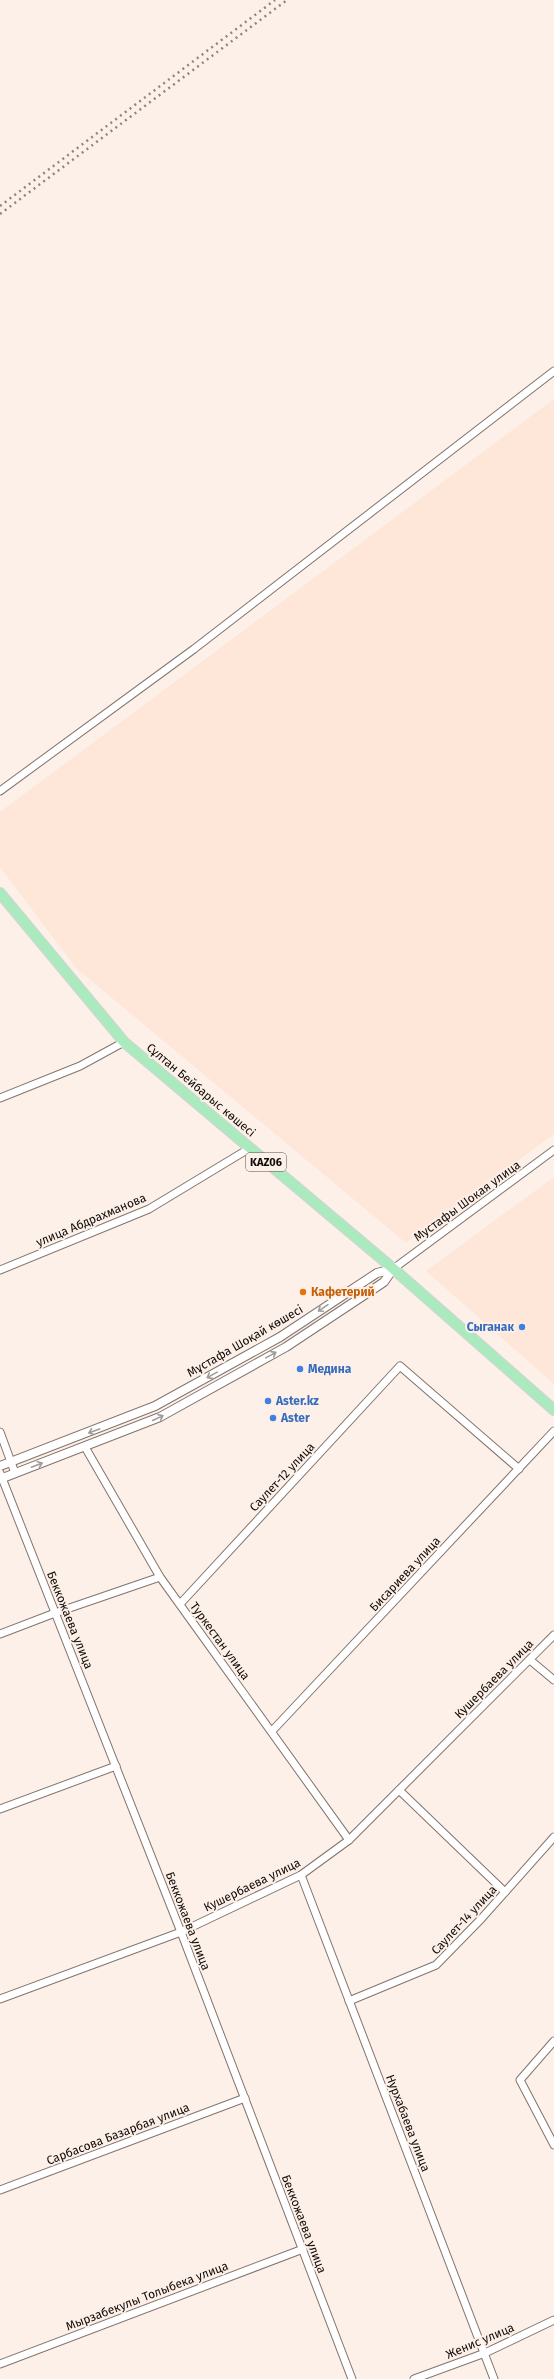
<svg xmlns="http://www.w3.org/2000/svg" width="554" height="2379" font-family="'Fira Sans',sans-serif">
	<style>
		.built { fill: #fee6d9 }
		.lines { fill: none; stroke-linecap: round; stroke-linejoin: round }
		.minor-casing { stroke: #83746c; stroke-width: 9 }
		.tertiary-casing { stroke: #83746c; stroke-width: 10 }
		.primary-casing { stroke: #d4d3d3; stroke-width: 12 }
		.minor { stroke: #fff; stroke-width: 7 }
		.tertiary { stroke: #fff; stroke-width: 8 }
		.primary { stroke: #abeabf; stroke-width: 10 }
		.rail { stroke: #8f8680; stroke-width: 2.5; stroke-dasharray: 2 4; stroke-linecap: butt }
		.oneway { stroke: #9f9d9c }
		.food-dot { fill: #e8710a; stroke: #fdf0e8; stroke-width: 1.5 }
		.shop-dot { fill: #3f7fe0; stroke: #fdf0e8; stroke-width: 1.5 }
		.labels { text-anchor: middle; stroke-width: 4; stroke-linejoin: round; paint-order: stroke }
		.shield { fill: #fdf0e8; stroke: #57504b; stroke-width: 1 }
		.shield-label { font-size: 11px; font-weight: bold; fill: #100b08 }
		.street-label { font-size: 12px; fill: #100b08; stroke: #fdf0e8 }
		.food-label { font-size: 12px; font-weight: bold; fill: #c56008; stroke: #fdf0e8; text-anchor: start }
		.shop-label { font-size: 12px; font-weight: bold; fill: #366cbe; stroke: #fdf0e8; text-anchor: start }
	</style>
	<rect width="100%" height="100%" fill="#fdf0e8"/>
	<g class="built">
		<path d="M554 399V1134L406 1243 76 968 0 867V812Z"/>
		<path d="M554 1177V1384L426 1271Z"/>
	</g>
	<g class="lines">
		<defs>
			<g id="minor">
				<path d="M0 791 194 649 554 371"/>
				<path d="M0 1098 80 1066 124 1042"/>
				<path d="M393 1269 554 1150"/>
				<path d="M0 1270 149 1209 250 1148"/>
				<path d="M0 1432 15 1473"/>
				<path d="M85 1447 160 1577 349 1840"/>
				<path d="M0 1473 181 1932 352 2379"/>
				<path d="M180 1604 400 1366 519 1469"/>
				<path d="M0 1634 55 1613 160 1577"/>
				<path d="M530 1660 554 1680"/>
				<path d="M272 1731 554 1431"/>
				<path d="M399 1790 505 1892"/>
				<path d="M0 1809 116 1766"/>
				<path d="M301 1875 494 2379"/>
				<path d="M0 1999 181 1932 301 1875 349 1840 554 1635"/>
				<path d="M349 2001 436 1965 481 1919 554 1837"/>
				<path d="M554 2041 520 2080 554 2145"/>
				<path d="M0 2190 245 2098"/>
				<path d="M0 2364 303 2249"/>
				<path d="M414 2379 485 2353 554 2320"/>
			</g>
			<g id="tertiary">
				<path d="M0 1466 155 1406 280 1337 377 1273 393 1269"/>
				<path d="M0 1479 160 1417 286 1347 384 1282 393 1269"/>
			</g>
			<path id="primary" d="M0 893 124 1042 389 1265 554 1410"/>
		</defs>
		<use href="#minor" class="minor-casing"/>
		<use href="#tertiary" class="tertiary-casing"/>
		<use href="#primary" class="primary-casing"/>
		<use href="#minor" class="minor"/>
		<use href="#tertiary" class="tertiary"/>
		<use href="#primary" class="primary"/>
		<g class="rail">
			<path d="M0 206 275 0"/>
			<path d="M0 214 287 0"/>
		</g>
	</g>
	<defs><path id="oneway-shaft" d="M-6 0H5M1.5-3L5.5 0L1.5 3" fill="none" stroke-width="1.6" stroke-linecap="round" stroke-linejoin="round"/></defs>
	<g class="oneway">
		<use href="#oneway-shaft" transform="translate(323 1308) rotate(146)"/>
		<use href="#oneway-shaft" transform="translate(271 1355) rotate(-29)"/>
		<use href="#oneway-shaft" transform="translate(212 1375) rotate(151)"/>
		<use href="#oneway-shaft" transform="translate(158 1418) rotate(-25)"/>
		<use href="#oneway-shaft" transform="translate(94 1431) rotate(160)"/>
		<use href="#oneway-shaft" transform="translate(37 1465) rotate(-21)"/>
	</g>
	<circle class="food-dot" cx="303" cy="1292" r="4"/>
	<g class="shop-dot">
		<circle cx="522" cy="1327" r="4"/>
		<circle cx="300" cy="1369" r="4"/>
		<circle cx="268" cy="1401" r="4"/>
		<circle cx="273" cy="1418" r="4"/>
	</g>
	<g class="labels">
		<rect class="shield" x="246" y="1153" width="40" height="18" rx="3"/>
		<g class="shield-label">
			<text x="266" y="1166">KAZ06</text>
		</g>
		<g class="street-label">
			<text transform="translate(201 1090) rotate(40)" y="4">Сұлтан Бейбарыс көшесі</text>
			<text transform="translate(467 1201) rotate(-36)" y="4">Мустафы Шокая улица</text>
			<text transform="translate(91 1220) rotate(-23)" y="4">улица Абдрахманова</text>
			<text transform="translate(245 1341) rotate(-30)" y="4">Мұстафа Шоқай көшесі</text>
			<text transform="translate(282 1477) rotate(-47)" y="4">Саулет-12 улица</text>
			<text transform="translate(405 1574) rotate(-47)" y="4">Бисариева улица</text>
			<text transform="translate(70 1620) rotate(68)" y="4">Беккожаева улица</text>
			<text transform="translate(220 1641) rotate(54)" y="4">Туркестан улица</text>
			<text transform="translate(494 1679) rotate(-45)" y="4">Кушербаева улица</text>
			<text transform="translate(252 1885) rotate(-26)" y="4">Кушербаева улица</text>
			<text transform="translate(464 1920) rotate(-47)" y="4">Саулет-14 улица</text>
			<text transform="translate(188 1921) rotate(69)" y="4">Беккожаева улица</text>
			<text transform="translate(408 2123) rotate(69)" y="4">Нурхабаева улица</text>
			<text transform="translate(118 2134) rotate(-21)" y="4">Сарбасова Базарбая улица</text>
			<text transform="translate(304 2224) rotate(69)" y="4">Беккожаева улица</text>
			<text transform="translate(147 2296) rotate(-21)" y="4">Мырзабекулы Толыбека улица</text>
			<text transform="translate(480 2341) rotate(-23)" y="4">Женис улица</text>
		</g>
		<g class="food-label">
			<text x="311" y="1296">Кафетерий</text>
		</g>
		<g class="shop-label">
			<text x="514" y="1331" text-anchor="end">Сыганак</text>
			<text x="308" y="1373">Медина</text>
			<text x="276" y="1405">Aster.kz</text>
			<text x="281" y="1422">Aster</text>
		</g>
	</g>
</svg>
